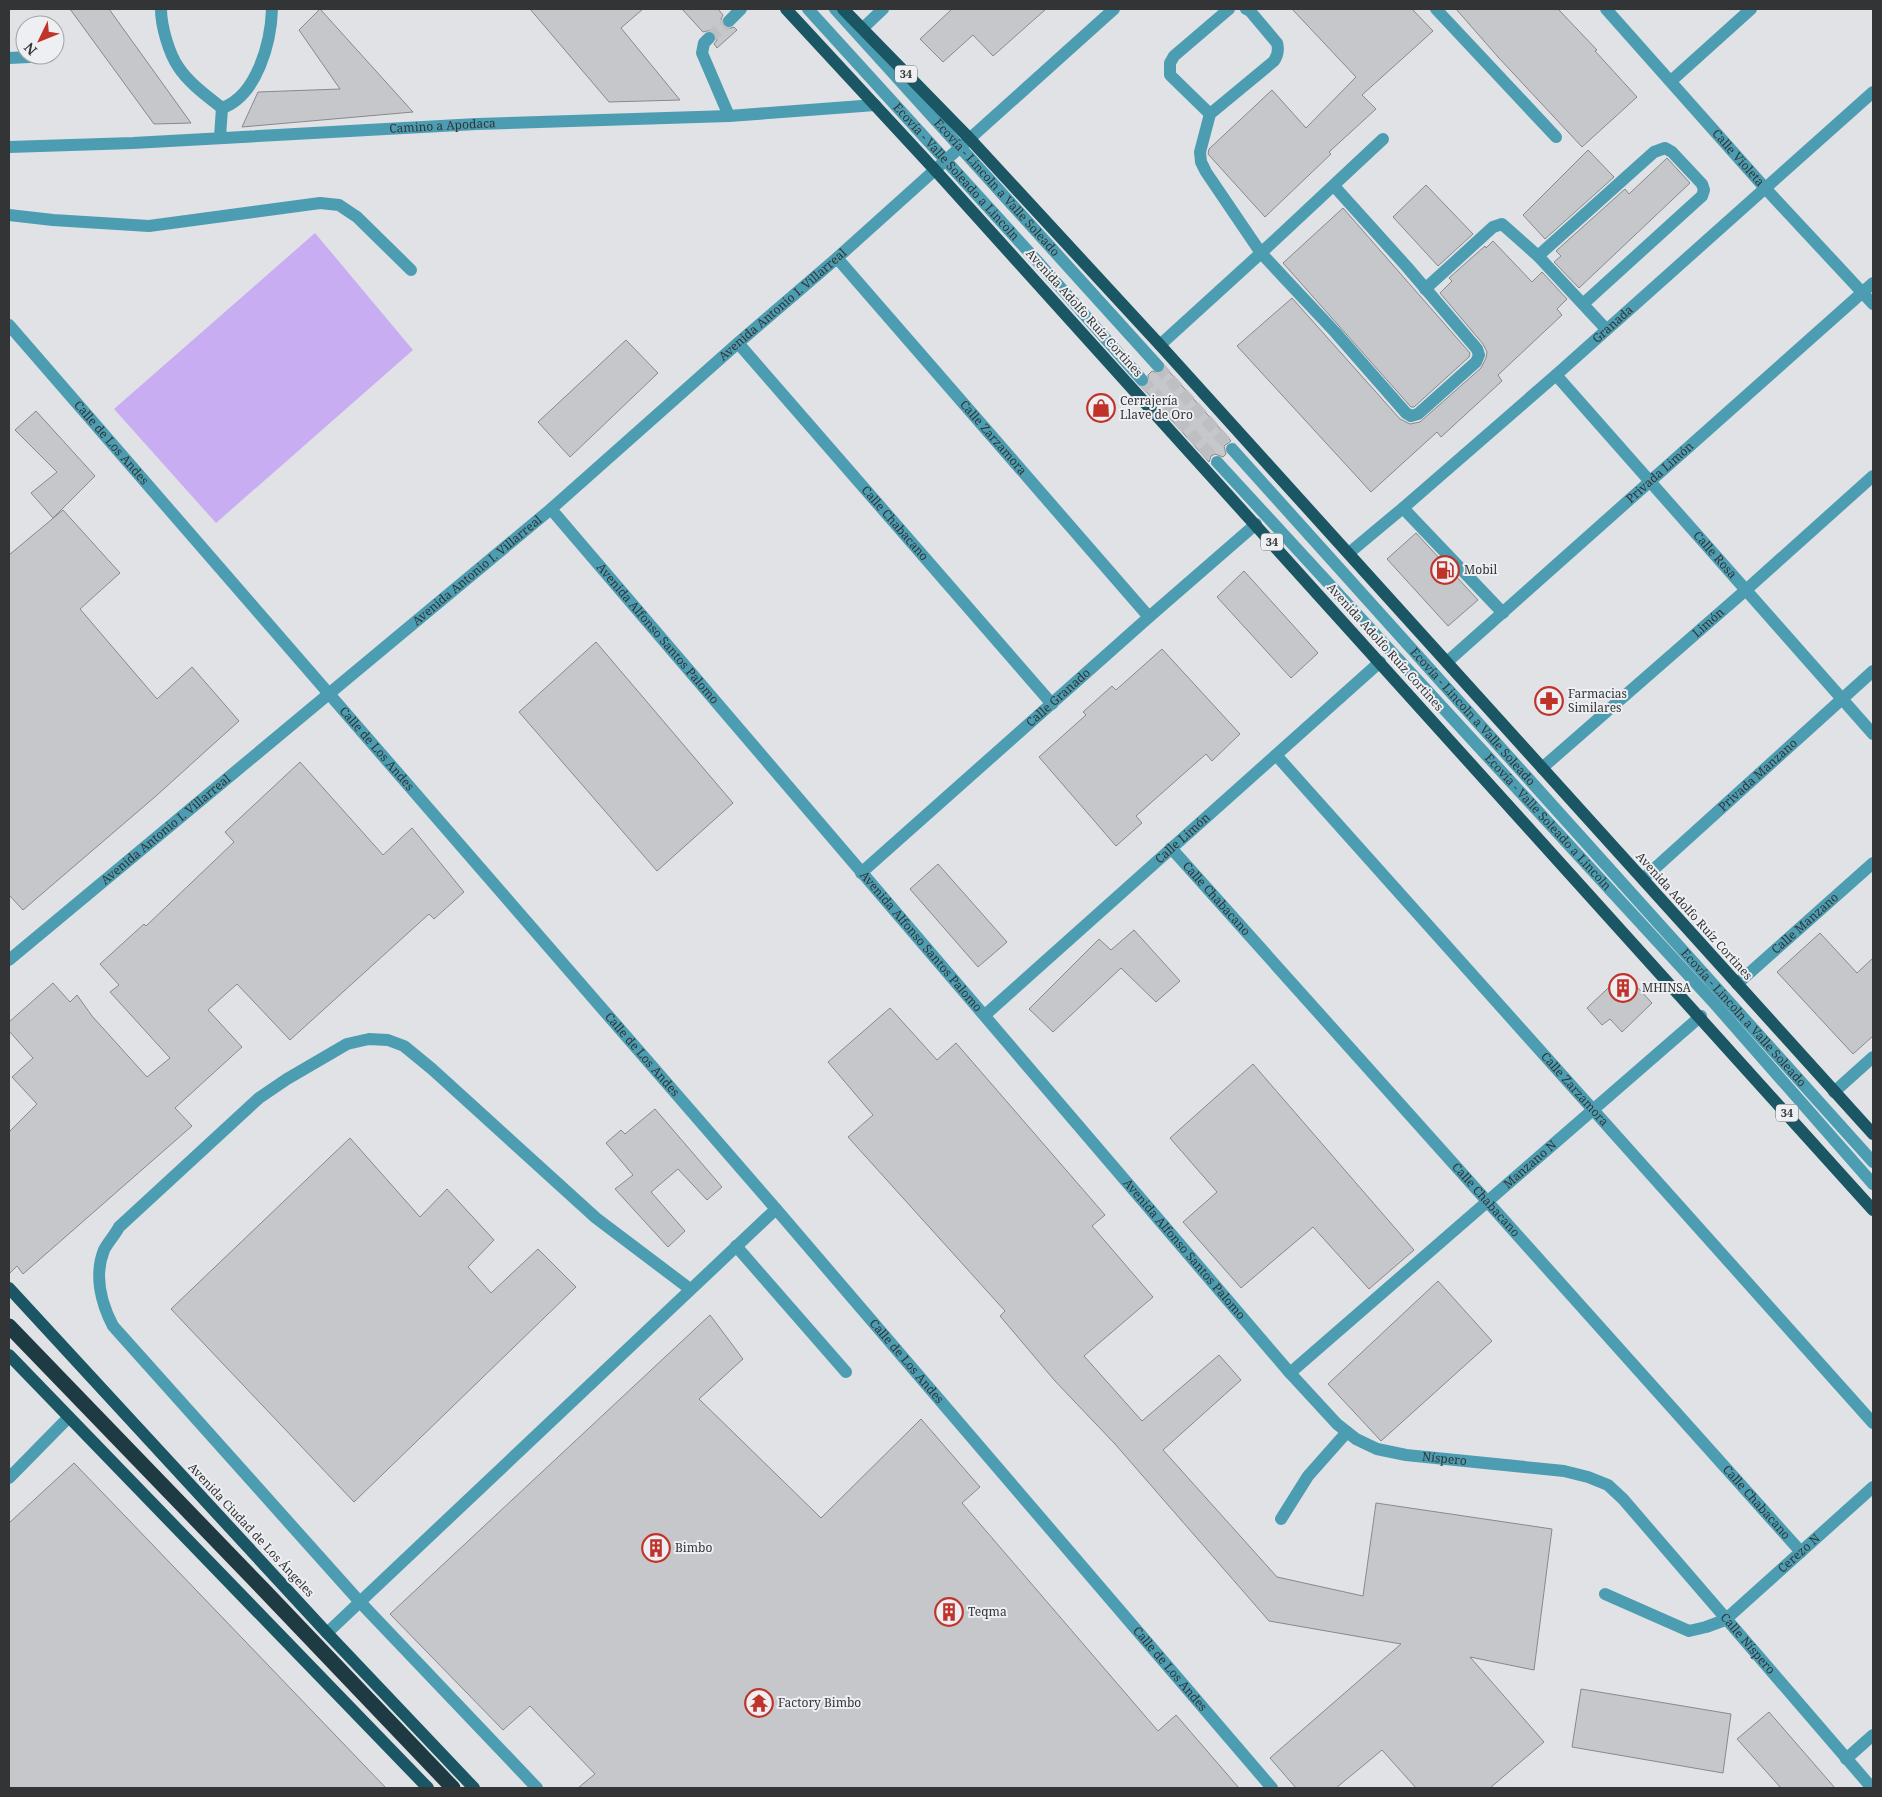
<svg xmlns="http://www.w3.org/2000/svg" width="1882" height="1797" font-family="'Noto Serif',serif">
	<style>
		.green { fill: #c9adf2 }
		.building { fill: #c6c7ca; stroke: #89898c }
		.lines { fill: none; stroke-linecap: round; stroke-linejoin: round }
		.minor-tunnel { stroke: #bdbfc2; stroke-width: 12; stroke-dasharray: 12 6; stroke-linecap: butt }
		.minor { stroke: #4c9db1; stroke-width: 12 }
		.major { stroke: #1a5664; stroke-width: 12 }
		.highway { stroke: #1e3b43; stroke-width: 15 }
		.labels { text-anchor: middle; stroke-width: 4; stroke-linejoin: round; paint-order: stroke }
		.shield { fill: #edeff2; stroke: #6b6c6e; stroke-width: 1 }
		.shield-label { font-size: 11px; font-weight: bold; fill: #333435 }
		.street-label { font-size: 12px; fill: #333435; stroke: #edeff2 }
		.poi-label { font-size: 12px; fill: #333435; stroke: #edeff2; text-anchor: start }
	</style>
	<rect width="100%" height="100%" fill="#e0e2e5"/>
	<path class="green" d="M315 233 413 350 216 523 114 409Z"/>
	<g class="building">
		<path d="M70 9H109L191 123 154 124Z"/>
		<path d="M320 9 413 112 242 127 258 92 340 89 299 30Z"/>
		<path d="M530 9H643L621 28 680 100 609 102Z"/>
		<path d="M682 9H718L723 15 721 19 723 26 727 29 734 27 737 30 717 48 714 44 717 40 715 33 711 30 703 32Z"/>
		<path d="M952 9H1046L993 56 973 35 943 62 920 39Z"/>
		<path d="M1292 9H1412L1433 31 1362 95 1376 109 1329 152 1331 154 1265 217 1208 154 1209 149 1272 90 1306 128 1356 77Z"/>
		<path d="M1456 9H1558L1597 50 1595 51 1637 97 1582 147 1498 57Z"/>
		<path d="M1588 150 1614 177 1545 239 1523 215Z"/>
		<path d="M1667 158 1690 183 1579 288 1554 262 1561 256 1556 251 1625 189 1629 194Z"/>
		<path d="M1426 185 1473 234 1438 266 1393 217Z"/>
		<path d="M1343 208 1470 353 1469 357 1414 407H1411L1283 263Z"/>
		<path d="M1493 241 1532 282 1542 272 1567 299 1557 309 1562 315 1498 375 1502 381 1441 437 1437 432 1371 492 1237 346 1292 298 1400 419 1410 424 1420 422 1481 368 1486 358 1487 352 1483 344 1440 293 1452 281 1449 278 1485 246 1486 248Z"/>
		<path d="M626 340 658 373 570 457 538 422Z"/>
		<path d="M1166 368 1231 441 1224 446 1226 454 1223 457 1215 454 1211 456 1209 462 1143 388 1149 383 1148 375 1152 371 1160 374Z"/>
		<path d="M36 411 95 476 53 518 31 493 57 472 15 430Z"/>
		<path d="M63 510 120 573 80 609 157 699 192 667 239 721 156 796 23 910 9 895V555Z"/>
		<path d="M1416 533 1478 600 1448 626 1387 559Z"/>
		<path d="M1244 571 1318 653 1291 678 1217 597Z"/>
		<path d="M596 642 733 803 657 871 519 712Z"/>
		<path d="M1162 649 1240 734 1212 761 1206 754 1136 816 1142 823 1116 846 1039 757 1086 715 1083 712 1112 686 1116 690Z"/>
		<path d="M300 762 383 855 412 828 464 892 434 919 429 914 290 1040 237 984 208 1010 242 1047 175 1108 192 1126 23 1274 17 1266 9 1274V1132L37 1104 12 1077 33 1058 9 1031V1022L53 983 70 1002 77 995 92 1016 147 1077 170 1058 110 992 119 985 100 964 144 924 146 926 234 842 225 832Z"/>
		<path d="M938 864 1007 942 978 967 910 889Z"/>
		<path d="M1134 930 1180 981 1156 1002 1121 968 1053 1032 1029 1009 1099 939 1111 950Z"/>
		<path d="M1820 933 1857 973 1873 958V1036L1853 1054 1777 972Z"/>
		<path d="M1624 973 1652 1003 1622 1032 1610 1019 1602 1025 1587 1008Z"/>
		<path d="M890 1008 937 1060 956 1043 1105 1215 1092 1226 1153 1297 1084 1356 1142 1421 1219 1355 1241 1380 1163 1450 1277 1577 1363 1596 1376 1503 1552 1529 1534 1670 1470 1657 1544 1742 1490 1788H1416L1382 1750 1336 1788H1296L1270 1758 1401 1644 1269 1621 1115 1444 1055 1381 1000 1316 1005 1311 848 1137 873 1115 828 1062Z"/>
		<path d="M1253 1064 1414 1250 1369 1289 1313 1227 1241 1288 1183 1222 1217 1192 1170 1138Z"/>
		<path d="M655 1109 722 1187 707 1200 678 1169 651 1192 685 1231 668 1247 615 1189 633 1175 606 1143 621 1130 625 1134Z"/>
		<path d="M350 1138 420 1217 447 1189 494 1240 468 1267 491 1293 538 1249 576 1287 354 1502 171 1309Z"/>
		<path d="M1438 1281 1492 1341 1381 1441 1328 1384Z"/>
		<path d="M710 1315 743 1359 699 1399 821 1518 921 1419 980 1487 962 1503 1158 1731 1176 1715 1239 1788H578L595 1774 530 1706 503 1730 390 1614Z"/>
		<path d="M74 1463 125 1516 386 1788H9V1523Z"/>
		<path d="M1581 1689 1731 1714 1723 1773 1572 1747Z"/>
		<path d="M1769 1712 1835 1788H1781L1737 1739Z"/>
	</g>
	<g class="lines">
		<g class="minor-tunnel">
			<path d="M709 38 729 21"/>
			<path d="M1158 366 1232 449"/>
			<path d="M1142 380 1217 462"/>
		</g>
		<g class="minor">
			<path d="M161 9C161 26 169 54 179 68 190 84 207 96 222 108"/>
			<path id="s1" d="M808 9 1038 262 1142 380"/>
			<path id="s2" d="M835 9 1158 366"/>
			<path d="M1436 9 1556 137"/>
			<path id="s3" d="M1606 9 1765 188 1873 304"/>
			<path d="M729 21 741 9"/>
			<path d="M862 29 883 9"/>
			<path d="M709 38 704 43 702 53 729 116"/>
			<path d="M9 58 49 56"/>
			<path d="M1671 81 1751 9"/>
			<path d="M222 108C257 96 271 42 272 9"/>
			<path d="M1210 114 1170 75V63L1174 56 1229 9"/>
			<path d="M220 137 222 108"/>
			<path id="s4" d="M9 147 133 143 477 124 729 116 875 105"/>
			<path d="M1334 186 1407 267 1477 349 1479 355 1476 362 1418 414 1411 416 1406 413 1335 332 1261 253 1383 139"/>
			<path d="M9 215 53 220 149 226 320 203 339 205 357 217 411 270"/>
			<path d="M1538 256 1654 152 1665 148 1672 152 1702 184 1704 190 1702 196 1583 304"/>
			<path id="s5" d="M837 258 1149 617"/>
			<path d="M1425 289 1493 227 1502 224 1538 256 1606 329"/>
			<path id="s6" d="M9 325 776 1209 1272 1788"/>
			<path id="s7" d="M738 343 1052 704"/>
			<path d="M1160 345 1261 253 1206 172 1201 162 1200 152 1210 114 1274 61C1278 55 1279 50 1277 43L1250 11 1246 9"/>
			<path id="s8" d="M1556 375 1873 734"/>
			<path id="s9" d="M1232 449 1873 1162"/>
			<path id="s10" d="M1217 462 1715 1004 1873 1184"/>
			<path d="M1403 508 1503 613"/>
			<path id="s11" d="M551 509 1290 1373 1337 1424 1356 1439 1377 1449 1406 1455 1564 1471 1588 1477 1608 1485 1623 1499 1872 1788"/>
			<path id="s12" d="M1349 553 1403 508 1556 375 1873 92"/>
			<path id="s13" d="M1447 662 1873 283"/>
			<path id="s14" d="M1276 755 1873 1423"/>
			<path id="s15" d="M1542 768 1747 589 1873 476"/>
			<path id="s16" d="M1171 848 1801 1552"/>
			<path id="s17" d="M861 873 1149 617 1256 524"/>
			<path id="s18" d="M1643 879 1873 671"/>
			<path id="s19" d="M9 960 551 509 738 343 837 258 1114 9"/>
			<path id="s20" d="M1737 984 1873 863"/>
			<path id="s21" d="M985 1015 1380 662"/>
			<path d="M1834 1092 1873 1057"/>
			<path d="M736 1246 846 1372"/>
			<path id="s22" d="M1290 1373 1701 1016"/>
			<path d="M9 1478 68 1418"/>
			<path d="M1281 1519 1308 1476 1347 1432"/>
			<path id="s23" d="M1605 1594 1689 1631 1706 1627 1725 1620 1873 1487"/>
			<path d="M327 1633 776 1209"/>
			<path d="M1846 1759 1873 1735"/>
			<path d="M537 1788 359 1601 113 1326C101 1303 94 1275 104 1250 108 1242 115 1235 119 1227L259 1098 287 1079 347 1044 369 1039 388 1040 404 1046 432 1069 596 1218 690 1289"/>
		</g>
		<g class="major">
			<path d="M786 9 935 170 1873 1210"/>
			<path d="M843 9 970 139 1160 345 1873 1134"/>
			<path d="M9 1288 327 1633 474 1788"/>
			<path d="M9 1355 428 1788"/>
		</g>
		<path class="highway" d="M9 1326 263 1589 453 1788"/>
	</g>
	<defs>
		<symbol id="shop-ring" viewBox="-11 -11 22 22"><circle r="9.5" fill="#edeff2" stroke="#c0332b" stroke-width="1.5"/><path d="M-5-2.5h2.3a2.7 3.5 0 0 1 5.4 0H5L5.5 6h-11ZM-1.5-2.5h3a1.5 2.3 0 0 0-3 0Z" fill="#c0332b"/></symbol>
		<symbol id="fuel-ring" viewBox="-11 -11 22 22"><circle r="9.5" fill="#edeff2" stroke="#c0332b" stroke-width="1.5"/><path d="M-5.5-6h7V0h2V4h1.3V-2.5L3-4.5l.8-.8L6-3V5H2.5V1h-1V6h-7ZM-4.2-4.7v3.2H.2V-4.7Z" fill="#c0332b"/></symbol>
		<symbol id="pharmacy-ring" viewBox="-11 -11 22 22"><circle r="9.5" fill="#edeff2" stroke="#c0332b" stroke-width="1.5"/><path d="M-2-6h4v4h4v4h-4v4h-4v-4h-4v-4h4Z" fill="#c0332b"/></symbol>
		<symbol id="building-ring" viewBox="-11 -11 22 22"><circle r="9.5" fill="#edeff2" stroke="#c0332b" stroke-width="1.5"/><path d="M-4-6H4V6H1V3H-1V6H-4ZM-2.5-4.3h1.7v1.8h-1.7ZM.8-4.3h1.7v1.8H.8ZM-2.5-1h1.7V.8h-1.7ZM.8-1h1.7V.8H.8Z" fill="#c0332b"/></symbol>
		<symbol id="temple-ring" viewBox="-11 -11 22 22"><circle r="9.5" fill="#edeff2" stroke="#c0332b" stroke-width="1.5"/><path d="M0-6L5-2H3V0L6.5 2.5H4V6H1.5V3h-3V6H-4V2.5H-6.5L-3 0V-2H-5Z" fill="#c0332b"/></symbol>
	</defs>
	<g fill-rule="evenodd">
		<use href="#shop-ring" x="1085" y="392" width="32" height="32"/>
		<use href="#fuel-ring" x="1429" y="554" width="32" height="32"/>
		<use href="#pharmacy-ring" x="1533" y="685" width="32" height="32"/>
		<use href="#building-ring" x="1607" y="972" width="32" height="32"/>
		<use href="#building-ring" x="640" y="1532" width="32" height="32"/>
		<use href="#building-ring" x="933" y="1596" width="32" height="32"/>
		<use href="#temple-ring" x="743" y="1687" width="32" height="32"/>
	</g>
	<g class="labels">
		<g class="shield">
			<rect x="895" y="65.5" width="22" height="17" rx="4"/>
			<rect x="1261" y="533.5" width="22" height="17" rx="4"/>
			<rect x="1776" y="1104.5" width="22" height="17" rx="4"/>
		</g>
		<g class="shield-label">
			<text x="906" y="78">34</text>
			<text x="1272" y="546">34</text>
			<text x="1787" y="1117">34</text>
		</g>
		<g class="street-label">
			<text dy="4" stroke="none"><textPath href="#s4" startOffset="434">Camino a Apodaca</textPath></text>
			<text dy="4" stroke="none"><textPath href="#s3" startOffset="199">Calle Violeta</textPath></text>
			<text dy="4" stroke="none"><textPath href="#s1" startOffset="220">Ecovía - Valle Soleado a Lincoln</textPath></text>
			<text dy="4" stroke="none"><textPath href="#s2" startOffset="241">Ecovía - Lincoln a Valle Soleado</textPath></text>
			<text dy="4" stroke="none"><textPath href="#s19" startOffset="1014">Avenida Antonio I. Villarreal</textPath></text>
			<text transform="translate(1084 313) rotate(48)" y="4">Avenida Adolfo Ruíz Cortines</text>
			<text dy="4" stroke="none"><textPath href="#s12" startOffset="349">Granada</textPath></text>
			<text dy="4" stroke="none"><textPath href="#s5" startOffset="238">Calle Zarzamora</textPath></text>
			<text dy="4" stroke="none"><textPath href="#s6" startOffset="156">Calle de Los Andes</textPath></text>
			<text dy="4" stroke="none"><textPath href="#s13" startOffset="285">Privada Limón</textPath></text>
			<text dy="4" stroke="none"><textPath href="#s7" startOffset="239">Calle Chabacano</textPath></text>
			<text dy="4" stroke="none"><textPath href="#s8" startOffset="240">Calle Rosa</textPath></text>
			<text dy="4" stroke="none"><textPath href="#s19" startOffset="609">Avenida Antonio I. Villarreal</textPath></text>
			<text dy="4" stroke="none"><textPath href="#s15" startOffset="221">Limón</textPath></text>
			<text dy="4" stroke="none"><textPath href="#s11" startOffset="164">Avenida Alfonso Santos Palomo</textPath></text>
			<text transform="translate(1385 647) rotate(48)" y="4">Avenida Adolfo Ruíz Cortines</text>
			<text dy="4" stroke="none"><textPath href="#s17" startOffset="264">Calle Granado</textPath></text>
			<text dy="4" stroke="none"><textPath href="#s9" startOffset="360">Ecovía - Lincoln a Valle Soleado</textPath></text>
			<text dy="4" stroke="none"><textPath href="#s6" startOffset="561">Calle de Los Andes</textPath></text>
			<text dy="4" stroke="none"><textPath href="#s18" startOffset="155">Privada Manzano</textPath></text>
			<text dy="4" stroke="none"><textPath href="#s10" startOffset="489">Ecovía - Valle Soleado a Lincoln</textPath></text>
			<text dy="4" stroke="none"><textPath href="#s19" startOffset="204">Avenida Antonio I. Villarreal</textPath></text>
			<text dy="4" stroke="none"><textPath href="#s21" startOffset="265">Calle Limón</textPath></text>
			<text dy="4" stroke="none"><textPath href="#s16" startOffset="68">Calle Chabacano</textPath></text>
			<text transform="translate(1694 916) rotate(48)" y="4">Avenida Adolfo Ruíz Cortines</text>
			<text dy="4" stroke="none"><textPath href="#s20" startOffset="91">Calle Manzano</textPath></text>
			<text dy="4" stroke="none"><textPath href="#s11" startOffset="569">Avenida Alfonso Santos Palomo</textPath></text>
			<text dy="4" stroke="none"><textPath href="#s9" startOffset="765">Ecovía - Lincoln a Valle Soleado</textPath></text>
			<text dy="4" stroke="none"><textPath href="#s6" startOffset="966">Calle de Los Andes</textPath></text>
			<text dy="4" stroke="none"><textPath href="#s14" startOffset="448">Calle Zarzamora</textPath></text>
			<text dy="4" stroke="none"><textPath href="#s22" startOffset="318">Manzano N</textPath></text>
			<text dy="4" stroke="none"><textPath href="#s16" startOffset="472">Calle Chabacano</textPath></text>
			<text dy="4" stroke="none"><textPath href="#s11" startOffset="974">Avenida Alfonso Santos Palomo</textPath></text>
			<text dy="4" stroke="none"><textPath href="#s6" startOffset="1371">Calle de Los Andes</textPath></text>
			<text dy="4" stroke="none"><textPath href="#s11" startOffset="1322">Níspero</textPath></text>
			<text dy="4" stroke="none"><textPath href="#s16" startOffset="878">Calle Chabacano</textPath></text>
			<text transform="translate(251 1530) rotate(47)" y="4">Avenida Ciudad de Los Ángeles</text>
			<text dy="4" stroke="none"><textPath href="#s23" startOffset="229">Cerezo N</textPath></text>
			<text dy="4" stroke="none"><textPath href="#s11" startOffset="1700">Calle Níspero</textPath></text>
			<text dy="4" stroke="none"><textPath href="#s6" startOffset="1776">Calle de Los Andes</textPath></text>
		</g>
		<g class="poi-label">
			<text x="1120" y="405">Cerrajería<tspan x="1120" dy="14">Llave de Oro</tspan></text>
			<text x="1464" y="574">Mobil</text>
			<text x="1568" y="698">Farmacias<tspan x="1568" dy="14">Similares</tspan></text>
			<text x="1642" y="992">MHINSA</text>
			<text x="675" y="1552">Bimbo</text>
			<text x="968" y="1616">Teqma</text>
			<text x="778" y="1707">Factory Bimbo</text>
		</g>
	</g>
	<rect width="1882" height="1797" fill="none" stroke="#333435" stroke-width="20"/>
	<g transform="translate(40 40) rotate(227)"><circle r="24" fill="#edeff2" stroke="#a3a4a6"/>
	<path d="M0-4L9 19L0 12L-9 19Z" fill="#c0332b"/>
	<text y="-8" font-size="14" font-weight="bold" text-anchor="middle" fill="#333435">N</text>
	</g>
</svg>
